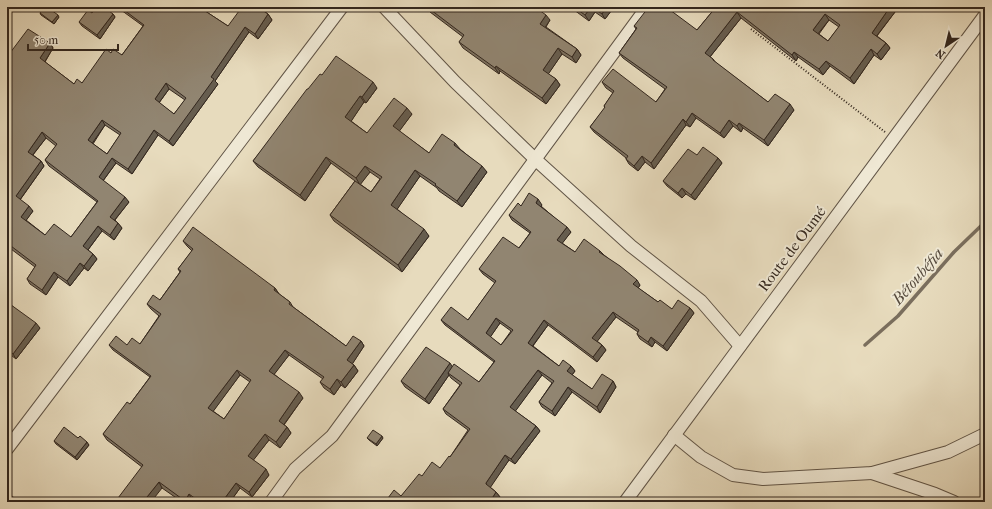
<svg xmlns="http://www.w3.org/2000/svg" width="992" height="509" font-family="'IM FELL French Canon',serif">
	<style>
		.lines { fill: none; stroke-linecap: round; stroke-linejoin: round }
		.stream { stroke: #7a6e5d; stroke-width: 3.5 }
		.minor-casing { stroke: #605446; stroke-width: 14 }
		.path { stroke: #33271e; stroke-width: 2; stroke-dasharray: 1 2; stroke-linecap: butt }
		.minor { stroke: #efe8d4; stroke-width: 12 }
		.wall { fill: #7d7261; stroke: #33271e; fill-rule: evenodd }
		.shaded-wall { fill: #665d4f; stroke: #33271e }
		.building { fill: #918571; stroke: #33271e; fill-rule: evenodd }
		.labels { text-anchor: middle; stroke-width: 4; stroke-linejoin: round; paint-order: stroke }
		.street-label { font-size: 15px; fill: #33271e; stroke: #efe8d4 }
		.water-label { font-size: 16px; font-style: italic; fill: #574b3e; stroke: #efe8d4 }
	</style>
	<rect width="100%" height="100%" fill="#e7dbbd"/>
	<filter id="stains"><feTurbulence type="fractalNoise" baseFrequency=".005" numOctaves="4"/><feColorMatrix values="0 0 0 0 .2 0 0 0 0 .09 0 0 0 0 .02 0 0 0 .5 -.17"/></filter>
	<radialGradient id="worn" r=".72"><stop offset=".6" stop-color="#630" stop-opacity="0"/><stop offset="1" stop-color="#630" stop-opacity=".3"/></radialGradient>
	<g class="lines">
		<path class="stream" d="M865 345 898 316 954 252 985 222"/>
		<defs>
			<g id="minor">
				<path d="M384 7 455 82 535 159 631 246 701 301 740 346"/>
				<path d="M7 8V7"/>
				<path d="M674 435 701 457 733 475 763 479 872 473 948 452 985 434"/>
				<path d="M7 449 342 7"/>
				<path d="M872 473 935 494 954 502"/>
				<path d="M7 501 9 502"/>
				<path d="M271 502 295 469 332 436 647 7"/>
				<path d="M625 502 985 15"/>
			</g>
		</defs>
		<use href="#minor" class="minor-casing"/>
		<path class="path" d="M751 29 885 132"/>
		<use href="#minor" class="minor"/>
	</g>
	<g class="wall">
		<path d="M119 7H199L228 26 264 11 268 14 272 20 258 39 249 32 215 81 218 84 173 146 158 135 132 174 116 163 103 181 129 202 115 220 122 228 114 240 102 231 88 250 93 254 97 259 88 271 84 268 70 286 58 277 46 295 30 284 27 279 35 267 7 246V57L50 43 53 48 45 62 74 84 82 83 111 53 122 55 143 26 121 10ZM169 89 185 100 174 114 159 103ZM105 125 120 135 107 154 93 144ZM46 138 56 146 45 160 49 166 97 202 71 237 45 235 26 220 33 211 20 200 44 166 41 161 33 155Z"/>
		<path d="M426 7 550 20 546 27 577 49 581 55 576 63 562 54 548 74 556 79 560 85 546 104 500 71 499 74 463 48 459 42 463 37 430 12Z"/>
		<path d="M570 7H614L605 19 595 12 589 21Z"/>
		<path d="M716 7 895 12 877 36 886 43 890 48 881 60 874 55 854 84 830 66 823 75 798 57 796 61 741 18 710 57 713 59 716 63 768 102 794 110 768 146 743 128 741 132 733 126 724 138 696 118 690 127 686 125 654 169 645 162 638 171 629 164 626 159V158L594 132 590 127 605 108 604 106 613 93 606 88 602 82 656 102 665 89 623 58 619 53 636 29 634 26 651 10 697 30ZM829 20 839 27 828 41 819 34Z"/>
		<path d="M40 13 59 17 54 24 41 15Z"/>
		<path d="M92 13 113 14 115 17 100 39 82 26 79 22Z"/>
		<path d="M322 75 377 88 366 103 364 102 351 121 367 133 412 114 399 131 429 153 460 149 487 172 462 207 439 191 437 188 420 176 397 209 429 236 402 272 334 221 330 215 355 181 331 163 305 201 258 167 253 161ZM370 172 380 179 371 192 360 184Z"/>
		<path d="M697 155 718 158 722 163 695 200 686 194 682 198 667 186 663 181Z"/>
		<path d="M542 205 541 206 571 232 562 243 575 252 600 251 604 255 640 285 638 288 658 302 672 309 690 308 694 313 667 351 655 342 652 347 640 339 637 334 638 332 616 317 597 341 602 345 606 350 597 362 548 325 533 346 559 366H571L575 371 572 375 592 389 613 381 616 387 600 413 572 392 555 416 542 407 539 402 552 383 542 375 515 411 536 426 540 431 515 464 509 460 490 487 496 492 500 497 497 502H385L401 496 422 476 440 468 450 457 468 430 446 414 443 409 460 385 451 378 449 375 429 404 405 387 401 381 452 367 479 382 494 362 445 325 441 320H468L495 283 483 274 479 269 519 248 530 233 512 220 509 215 521 206ZM500 323 511 331 501 345 490 337Z"/>
		<path d="M183 241 275 288 279 294 290 302 293 307 346 346 361 341 364 346 352 364 354 365 358 371 345 388 341 385 334 395 324 388 320 382 323 379 289 355 274 374 303 398 284 425 287 427 291 433 280 448 269 440 253 460 269 475 252 497 240 488 230 502H196L193 500 191 502H182L162 488 142 467 107 440 103 434 130 404 150 377 113 350 109 345H127L140 344 159 316 151 309 147 304 160 300 180 272 178 269 192 251 187 246ZM240 375 250 382 224 419 213 411Z"/>
		<path d="M7 302 40 328 16 359 7 352Z"/>
		<path d="M78 438 89 445 77 460 56 444 54 441Z"/>
		<path d="M367 438H383L377 446 369 440Z"/>
	</g>
	<g class="shaded-wall">
		<path d="M260 7H267L263 13 259 8Z"/>
		<path d="M591 7 595 12 589 21 585 15Z"/>
		<path d="M606 7H614L605 19 602 14Z"/>
		<path d="M890 7H892L895 12 875 38 872 33Z"/>
		<path d="M737 12 741 18 709 58 705 53Z"/>
		<path d="M113 14 115 17 100 39 97 35Z"/>
		<path d="M268 14 272 20 258 39 255 34Z"/>
		<path d="M825 14 829 20 817 35 813 30Z"/>
		<path d="M58 15 59 17 54 24 52 22Z"/>
		<path d="M546 15 550 20 544 29 540 24Z"/>
		<path d="M245 27 249 32 215 81 218 84 173 146 169 141 211 77Z"/>
		<path d="M50 43 53 48 44 63 40 58Z"/>
		<path d="M886 43 890 48 881 60 877 54Z"/>
		<path d="M558 48 562 54 547 76 543 70Z"/>
		<path d="M577 49 581 55 576 63 572 57Z"/>
		<path d="M871 49 874 55 854 84 850 78Z"/>
		<path d="M794 52 798 57 796 61 792 55Z"/>
		<path d="M826 61 830 66 823 75 819 69Z"/>
		<path d="M496 66 500 71 499 74 495 68Z"/>
		<path d="M556 79 560 85 546 104 542 98Z"/>
		<path d="M373 82 377 88 366 103 362 97Z"/>
		<path d="M166 83 169 89 158 104 155 99Z"/>
		<path d="M360 96 364 102 350 123 345 117Z"/>
		<path d="M790 104 794 110 768 146 764 140Z"/>
		<path d="M407 108 412 114 398 133 393 126Z"/>
		<path d="M692 113 696 118 690 127 686 122Z"/>
		<path d="M683 119 686 125 654 169 651 163Z"/>
		<path d="M102 120 105 125 91 145 88 140Z"/>
		<path d="M729 120 733 126 724 138 720 133Z"/>
		<path d="M739 123 743 128 741 132 737 126Z"/>
		<path d="M154 130 158 135 132 174 128 169Z"/>
		<path d="M42 132 46 138 31 157 28 152Z"/>
		<path d="M455 143 460 149 458 151 454 145Z"/>
		<path d="M642 156 645 162 638 171 634 166Z"/>
		<path d="M326 157 331 163 305 201 300 195Z"/>
		<path d="M112 158 116 163 102 182 99 177Z"/>
		<path d="M718 158 722 163 695 200 691 195Z"/>
		<path d="M41 161 44 166 19 201 16 196Z"/>
		<path d="M365 166 370 172 360 185 356 178Z"/>
		<path d="M482 166 487 172 462 207 457 201Z"/>
		<path d="M415 170 420 176 396 211 391 205Z"/>
		<path d="M682 188 686 194 682 198 678 193Z"/>
		<path d="M125 197 129 202 113 222 110 217Z"/>
		<path d="M538 199 542 205 540 208 536 203Z"/>
		<path d="M29 206 33 211 25 222 21 217Z"/>
		<path d="M118 223 122 228 114 240 110 235Z"/>
		<path d="M98 226 102 231 87 251 83 246Z"/>
		<path d="M567 227 571 232 561 245 557 240Z"/>
		<path d="M424 229 429 236 402 272 398 265Z"/>
		<path d="M93 254 97 259 88 271 84 266Z"/>
		<path d="M80 263 84 268 70 286 67 281Z"/>
		<path d="M54 272 58 277 46 295 42 290Z"/>
		<path d="M637 280 640 285 637 290 633 284Z"/>
		<path d="M275 288 279 294 278 296 274 290Z"/>
		<path d="M690 308 694 313 667 351 663 346Z"/>
		<path d="M613 312 616 317 596 343 592 338Z"/>
		<path d="M496 318 500 323 489 339 486 333Z"/>
		<path d="M544 320 548 325 531 348 528 343Z"/>
		<path d="M36 323 40 328 16 359 13 354Z"/>
		<path d="M651 337 655 342 652 347 648 342Z"/>
		<path d="M361 341 364 346 351 366 347 360Z"/>
		<path d="M602 345 606 350 597 362 593 357Z"/>
		<path d="M285 350 289 355 273 376 269 371Z"/>
		<path d="M450 363 454 369 448 373 449 375 429 404 425 399Z"/>
		<path d="M354 365 358 371 345 388 341 382Z"/>
		<path d="M571 366 575 371 571 376 567 371Z"/>
		<path d="M237 370 240 375 212 413 208 408Z"/>
		<path d="M538 370 542 375 514 413 510 407Z"/>
		<path d="M337 379 341 385 334 395 330 389Z"/>
		<path d="M613 381 616 387 600 413 597 407Z"/>
		<path d="M568 387 572 392 555 416 552 411Z"/>
		<path d="M299 392 303 398 282 427 279 421Z"/>
		<path d="M536 426 540 431 515 464 511 459Z"/>
		<path d="M287 427 291 433 280 448 276 442Z"/>
		<path d="M265 434 269 440 252 462 248 456Z"/>
		<path d="M382 436 383 438 377 446 376 444Z"/>
		<path d="M87 442 89 445 77 460 75 457Z"/>
		<path d="M505 455 509 460 490 488 486 484V483Z"/>
		<path d="M266 469 269 475 252 497 249 492Z"/>
		<path d="M159 482 162 488 151 502H143Z"/>
		<path d="M236 483 240 488 230 502H222Z"/>
		<path d="M496 492 500 497 497 502H492L491 500Z"/>
		<path d="M189 494 193 500 191 502H185V501Z"/>
		<path d="M488 498 491 502H485Z"/>
	</g>
	<g class="building">
		<path d="M44 7H47L58 15 52 22 40 13Z"/>
		<path d="M96 7H104L113 14 97 35 79 22 88 10 92 13Z"/>
		<path d="M120 7H199L228 26 242 7H260L259 8 268 14 255 34 245 27 211 77 214 79 169 141 154 130 128 169 112 158 99 177 125 197 110 217 118 223 110 235 98 226 83 246 93 254 84 266 80 263 67 281 54 272 42 290 27 279 36 265 7 243V57L28 29 50 43 40 58 74 84 77 79 82 83 106 49 111 53 113 49 122 55 144 25ZM166 83 186 98 174 114 155 99ZM102 120 121 133 107 154 88 140ZM42 132 57 144 45 160 98 201 71 237 54 224 45 235 21 217 29 206 16 196 41 161 28 152Z"/>
		<path d="M427 7H535L546 15 540 24 577 49 572 57 558 48 543 70 556 79 542 98 496 66 495 68 459 42 464 35Z"/>
		<path d="M574 7H591L585 15Z"/>
		<path d="M592 7H606L602 14Z"/>
		<path d="M653 7H666L697 30 716 7H890L872 33 886 43 877 54 871 49 850 78 826 61 819 69 794 52 792 55 737 12 705 53 713 59V60L768 102 775 94 790 104 764 140 739 123 737 126 729 120 720 133 692 113 686 122 683 119 651 163 642 156 634 166 626 159 628 156 590 127 605 107 604 106 614 91 602 82 613 69 656 102 667 87 619 53 637 28 634 26 648 8 651 10ZM825 14 840 25 828 41 813 30Z"/>
		<path d="M336 56 373 82 362 97 360 96 345 117 367 133 394 98 407 108 393 126 429 153 442 134 455 143 454 145 482 166 457 201 435 185 436 184 415 170 391 205 424 229 398 265 330 215 355 181 371 192 382 177 365 166 356 178 326 157 300 195 253 161 307 89H308L320 74 322 75Z"/>
		<path d="M703 147 718 158 691 195 682 188 678 193 663 181 688 149 697 155Z"/>
		<path d="M529 193 538 199 536 203 567 227 557 240 575 252 584 239 600 251 599 252 620 266 637 280 633 284 658 302 660 300 672 309 678 300 690 308 663 346 651 337 648 342 637 334 639 330 613 312 592 338 602 345 593 357 544 320 528 343 559 366 563 360 571 366 567 371 592 389 602 374 613 381 597 407 568 387 552 411 539 402 554 381 538 370 510 407 536 426 511 459 505 455 486 483V484L496 492 491 500 488 498 485 502H385L394 490 401 496 419 474 422 476 432 462 440 468 449 456 450 457 470 429 443 409 462 383 448 373 454 364 479 382 495 361 441 320 451 307 468 320 496 281 479 269 503 237 519 248 531 232 509 215 518 203 521 206ZM496 318 513 330 501 345 486 333Z"/>
		<path d="M193 227 275 288 274 290 290 302 289 304 346 346 353 336 361 341 347 360 354 365 341 382 337 379 330 389 320 382 324 377 285 350 269 371 299 392 279 421 287 427 276 442 265 434 248 456 266 469 249 492 236 483 222 502H200L189 494 185 501 159 482 143 502H115L143 465 103 434 127 402 130 404 151 376 109 345 116 336 127 345 132 338 140 344 161 314 147 304 153 295 160 300 181 271 178 269 193 249 183 241ZM237 370 251 380 224 419 208 408Z"/>
		<path d="M7 302 36 323 13 354 7 349Z"/>
		<path d="M426 347 450 363 425 399 401 381Z"/>
		<path d="M64 427 78 438 80 436 87 442 75 457 54 441Z"/>
		<path d="M373 430 382 436 376 444 367 438Z"/>
	</g>
	<g class="labels">
		<g class="street-label">
			<text transform="translate(792 249) rotate(-53)" y="5">Route de Oumé</text>
		</g>
		<g class="water-label">
			<text transform="translate(917 276) rotate(-49)" y="6">Bétoubéfia</text>
		</g>
	</g>
	<rect width="992" height="509" fill="none" stroke="#e7dbbd" stroke-width="24"/>
	<rect x="8" y="8" width="976" height="493" fill="none" stroke="#33271e" stroke-width="2"/>
	<rect x="12" y="12" width="968" height="485" fill="none" stroke="#33271e"/>
	<g transform="translate(946 46) rotate(215)" stroke="#efe8d4" stroke-width="3" paint-order="stroke">
	<path d="M0-3L7 15L0 10L-7 15Z" fill="#33271e"/>
	<text y="-6" font-size="11" font-weight="bold" text-anchor="middle" fill="#33271e">N</text>
	</g>
	<path d="M28 44v6h90v-6" fill="none" stroke="#33271e" stroke-width="2"/>
	<text x="34" y="44" font-size="12" fill="#33271e" stroke="#efe8d4" stroke-width="3" paint-order="stroke">50 m</text>
	<rect width="100%" height="100%" filter="url(#stains)"/>
	<rect width="100%" height="100%" fill="url(#worn)"/>
</svg>
